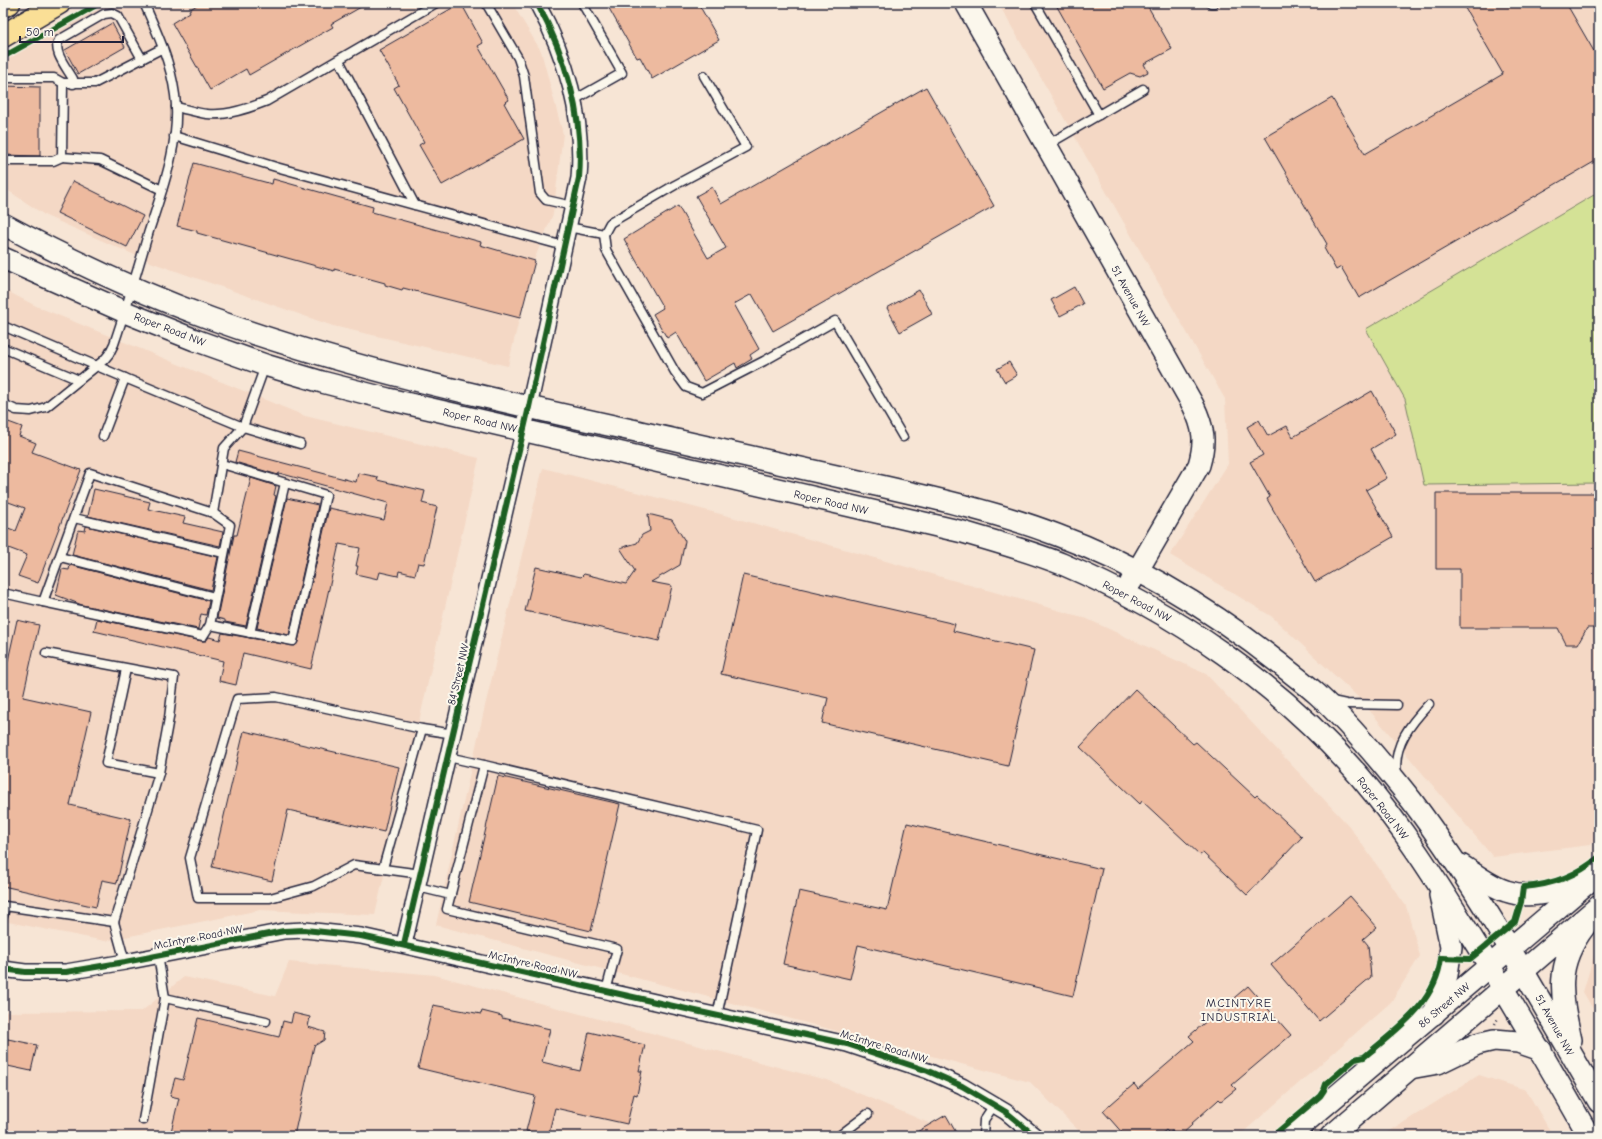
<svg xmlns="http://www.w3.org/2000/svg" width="1602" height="1139" font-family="'Comic Neue',sans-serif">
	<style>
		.built { fill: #f4d8c5 }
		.green { fill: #d4e296; stroke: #7b8268 }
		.building { fill: #edba9f; stroke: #22223b }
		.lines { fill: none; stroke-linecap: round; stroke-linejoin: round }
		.lane-casing { stroke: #22223b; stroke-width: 11 }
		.street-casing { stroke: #22223b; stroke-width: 18 }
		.secondary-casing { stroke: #22223b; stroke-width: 24 }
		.primary-casing { stroke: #22223b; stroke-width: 25 }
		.path { stroke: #22223b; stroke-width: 2.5; stroke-dasharray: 1 3; stroke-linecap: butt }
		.lane { stroke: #fbf7ec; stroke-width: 8 }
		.street { stroke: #fbf7ec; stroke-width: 15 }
		.secondary { stroke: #fbf7ec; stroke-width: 21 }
		.primary { stroke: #fadf96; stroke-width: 22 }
		.cycleway-casing { stroke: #fbf7ec; stroke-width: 8 }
		.cycleway { stroke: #1b5e20; stroke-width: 6 }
		.labels { text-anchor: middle; stroke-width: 4; stroke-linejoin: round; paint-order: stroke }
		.street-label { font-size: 11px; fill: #22223b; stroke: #fbf7ec }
		.neighbourhood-label { font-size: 12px; letter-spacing: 1px; fill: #22223b; stroke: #fbf7ec }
	</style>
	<rect width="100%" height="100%" fill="#f7e5d5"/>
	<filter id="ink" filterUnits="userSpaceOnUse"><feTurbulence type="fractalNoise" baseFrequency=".025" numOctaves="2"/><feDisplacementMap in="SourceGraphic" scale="8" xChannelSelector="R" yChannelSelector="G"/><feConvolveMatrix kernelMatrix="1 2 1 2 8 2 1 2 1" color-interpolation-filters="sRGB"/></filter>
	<g filter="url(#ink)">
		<g class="built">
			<path d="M97 3H512L541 51 563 134 553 214 532 265 508 366 333 326 153 263 46 216 3 187V59Z"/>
			<path d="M998 3H1588L1599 22V837L1590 845 1493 857 1359 698 1271 616 1170 555 1228 464 1225 399Z"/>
			<path d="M3 289 38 307 305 416 479 458 375 915 260 910 105 941 3 921Z"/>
			<path d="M543 468 728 516 1085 618 1206 674 1349 826 1406 906 1420 956 1391 1002 1239 1136H1084L1030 1082 436 925 485 706Z"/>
			<path d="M1599 939V1019L1583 992Z"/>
			<path d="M289 962 435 975 830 1081 959 1136H3V1012L142 1011 184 977 275 996Z"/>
			<path d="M1479 1075 1526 1090 1553 1136H1382Z"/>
		</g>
		<path class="green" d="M1599 192V483L1424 485 1405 399 1366 329Z"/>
		<g class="building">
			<path d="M200 3H368L331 24 333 27 249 75 246 69 210 90 172 23 190 12 189 10Z"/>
			<path d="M461 3 483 43 478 46 509 100 504 103 524 139 442 185 419 145 424 142 394 88 399 85 379 50Z"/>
			<path d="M606 3H698L719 40 652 79 640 57 637 58Z"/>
			<path d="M1055 3H1146L1172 49 1144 64 1148 72 1140 76 1130 73 1103 88Z"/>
			<path d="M1462 3H1566L1599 60V159L1359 298 1341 267 1336 270 1324 248 1327 244 1265 137 1332 98 1365 154 1503 74Z"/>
			<path d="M112 23 125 47 78 74 65 50Z"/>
			<path d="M3 86 40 87V156L3 155Z"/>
			<path d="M926 87 994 206 773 331 752 294 734 304 759 349 750 355 752 359 737 368 735 363 704 381 676 332 667 338 653 314 663 308 624 239 678 206 708 258 726 248 696 196 712 187 721 204Z"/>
			<path d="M194 163 272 184 273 179 373 207 372 212 481 242 480 245 535 261 520 318 403 288 402 290 385 285V283L334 269V271L197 233V231L177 226Z"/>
			<path d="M73 181 143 216 127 247 57 213Z"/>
			<path d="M1074 287 1083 304 1060 316 1051 300Z"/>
			<path d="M919 290 932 314 900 332 887 308Z"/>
			<path d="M1009 362 1017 375 1005 382 997 369Z"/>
			<path d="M1372 391 1396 434 1371 449 1387 478 1366 490 1393 537 1315 582 1267 499 1270 497 1250 462 1263 455 1247 427 1259 420 1268 436 1287 426 1293 437Z"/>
			<path d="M3 420 22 427 19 436 36 443 32 452 81 470 38 583 18 576 27 555 3 546V526L16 531 25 508 3 500Z"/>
			<path d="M238 451 356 482 358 473 378 477 377 480 425 491 422 503 437 507 424 564 418 563 415 575 399 571 398 576 380 572 378 579 356 574 358 566H356L360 548 339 544 311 669 243 653 236 685 219 681 223 661 94 631 97 619 202 641H206L209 637 220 640 222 633 295 646 298 642 329 508 384 520 388 503 279 473 278 475 235 462Z"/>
			<path d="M251 478 276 486 274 495 276 496 246 626 225 622V620L217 618 234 535H237Z"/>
			<path d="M94 489 150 502 148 509 185 517 183 523 223 532 220 546 88 516Z"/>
			<path d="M1436 493H1599V628H1587L1578 644H1566L1558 628H1460V569H1436Z"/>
			<path d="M287 498 318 505 289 635 257 628Z"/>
			<path d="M648 514 672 520 685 541 680 565 651 582 672 586 659 641 525 611 536 567 581 577 584 574 626 584 635 571 620 548 637 543 642 535 650 531Z"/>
			<path d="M86 526 218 557 211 590 72 555 78 530 85 531Z"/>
			<path d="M70 565 209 601 206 615 201 614 198 629 82 605 56 595 62 569 69 570Z"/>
			<path d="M743 575 955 624 953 631 1034 650 1008 766 822 723 828 698 721 674Z"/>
			<path d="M17 620 39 625 23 697 91 712 70 805 131 819 117 883 102 880 96 907 3 886V683Z"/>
			<path d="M1135 689 1193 744 1196 742 1255 797 1257 795 1302 837 1247 895 1203 853 1200 855 1142 801 1140 804 1080 747Z"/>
			<path d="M244 731 399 767 384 832 288 810 272 881 212 867Z"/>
			<path d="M498 776 620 804 591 931 469 902Z"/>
			<path d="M907 823 1102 869 1073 996 858 945 850 979 783 964 799 891 887 910Z"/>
			<path d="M1350 896 1377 927 1363 939 1368 945 1371 977 1319 1021 1271 965Z"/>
			<path d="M1248 986 1291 1035 1232 1085 1236 1089 1221 1101 1219 1099 1217 1101 1191 1124 1192 1125 1180 1136H1176L1172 1131 1169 1133 1166 1130 1159 1136H1125L1103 1111 1134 1084 1138 1089 1194 1041 1189 1036Z"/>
			<path d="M433 1005 481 1014 482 1011 502 1016V1018L550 1029 542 1062 580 1071 589 1032 645 1045 639 1071H642L637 1095 634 1094 627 1124 555 1108 548 1136 526 1131 535 1096 418 1068Z"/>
			<path d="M293 1013 310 1017 308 1027 325 1032 324 1040 314 1046 294 1136H265L252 1133V1136H170L179 1098 170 1096 175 1078 183 1080 198 1018 279 1037 283 1021 291 1023Z"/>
			<path d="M3 1038 37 1045 31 1071 3 1065Z"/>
			<path d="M946 1115 958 1136H910Z"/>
		</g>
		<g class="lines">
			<defs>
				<g id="lane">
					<path d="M486 3 518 58 524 76 540 193 546 200 573 206"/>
					<path d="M1035 3 1099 115"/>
					<path d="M1211 3H1214"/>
					<path d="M339 60 415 205"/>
					<path d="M3 78H54L63 83H95L163 48"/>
					<path d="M63 83 62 157 100 160 162 190"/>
					<path d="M73 84V79C67 68 52 51 59 40L104 14 112 13 118 16 142 59"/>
					<path d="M574 100 622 73 582 3"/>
					<path d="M176 107C186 109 197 113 207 114 227 116 249 108 267 101L436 3"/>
					<path d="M174 136 276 167 564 246"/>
					<path d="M1047 145 1143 89"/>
					<path d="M3 161H53L62 157"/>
					<path d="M568 227 604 234 610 223 675 185 746 147 704 76"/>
					<path d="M604 234 606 250 675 372 686 387 702 393 764 361 835 321 903 437"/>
					<path d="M3 326 125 378"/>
					<path d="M3 348 79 380"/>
					<path d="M3 404 16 410 31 411 46 407 104 360 109 354 114 344C127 306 138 268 149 231 163 188 181 140 175 95 171 63 157 32 144 3"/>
					<path d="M103 436 125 378 243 427 265 366"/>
					<path d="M222 464 326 495 293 641 210 625 203 636 43 602 90 473 213 513 224 448 243 427 300 444"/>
					<path d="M74 518 224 553"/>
					<path d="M60 557 215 597"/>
					<path d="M3 593 43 602"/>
					<path d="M210 625 230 525 213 513"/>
					<path d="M250 633 285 483"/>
					<path d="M46 653 174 677 169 718 159 773 114 922"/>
					<path d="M126 669 106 763 159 773"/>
					<path d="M1332 701 1346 704 1397 705"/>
					<path d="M448 757 484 765"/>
					<path d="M1397 774C1392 746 1411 723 1429 704"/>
					<path d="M383 868 422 729"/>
					<path d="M421 874 354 865 314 886 270 898H198L190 858 237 699 276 697 422 729 454 734"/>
					<path d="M418 887 451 895"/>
					<path d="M3 916 5 906 114 922 125 962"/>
					<path d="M606 991 617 949 447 909 484 765 757 830 717 1016"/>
					<path d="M165 998 266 1021"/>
					<path d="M143 1120 165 998 158 955"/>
					<path d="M839 1136 868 1114"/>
					<path d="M983 1136 984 1120 994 1105"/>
				</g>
				<g id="street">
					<path d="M404 944 529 407 579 178C584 117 566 56 537 3"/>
					<path d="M3 969 25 972H66L125 962 284 931 305 930 361 936 691 1010 847 1044 928 1071 962 1086 1006 1112 1035 1136"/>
				</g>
				<g id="secondary">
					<path d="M966 3 1193 405C1204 428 1206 441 1199 465L1131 582"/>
					<path d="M3 224C70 260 140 293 212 319 362 373 520 405 676 440 741 454 806 469 872 484 934 498 997 512 1057 535 1138 565 1212 610 1280 664 1292 674 1305 683 1317 694 1352 726 1383 764 1412 801 1483 896 1540 1000 1599 1102"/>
					<path d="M3 258 125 312 195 340 265 365 322 382 388 399 963 532C996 542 1030 551 1062 564 1175 612 1280 684 1361 778 1402 826 1436 880 1469 933 1511 1000 1550 1067 1589 1136"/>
					<path d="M1461 865C1475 874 1490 886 1506 891 1532 900 1558 891 1582 882"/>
					<path d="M1434 1014 1447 975 1451 947 1440 895"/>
					<path d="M1571 1040C1561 995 1554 966 1585 926"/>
					<path d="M1410 1068 1438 1063 1477 1044 1494 1040 1518 1042 1541 1050"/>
					<path d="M1289 1136 1599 873"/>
					<path d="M1331 1136 1599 906"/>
				</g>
				<g id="primary">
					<path d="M3 6 9 3"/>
					<path d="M3 36 59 3"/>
				</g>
			</defs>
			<use href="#lane" class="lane-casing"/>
			<use href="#street" class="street-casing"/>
			<use href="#secondary" class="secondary-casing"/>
			<use href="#primary" class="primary-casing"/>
			<path class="path" d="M1495 1024 1498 1018"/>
			<use href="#lane" class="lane"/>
			<use href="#street" class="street"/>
			<use href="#secondary" class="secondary"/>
			<use href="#primary" class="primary"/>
			<defs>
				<g id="cycleway">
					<path d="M3 57 100 3"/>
					<path d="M404 944 529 407 579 178C584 117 566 56 537 3"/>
					<path d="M3 969 25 972H66L125 962 284 931 305 930 361 936 691 1010 847 1044 928 1071 962 1086 1006 1112 1035 1136"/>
					<path d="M1273 1136 1320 1096 1324 1090 1326 1084 1355 1059 1364 1057 1370 1052C1401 1026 1436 1001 1441 958L1470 959 1515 922 1521 902 1523 887C1552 885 1577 876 1599 857"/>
				</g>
			</defs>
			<use href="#cycleway" class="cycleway-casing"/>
			<use href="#cycleway" class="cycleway"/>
		</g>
	</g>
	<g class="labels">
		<g class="street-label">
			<text transform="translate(1131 296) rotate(61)" y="4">51 Avenue NW</text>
			<text transform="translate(170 329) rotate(21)" y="4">Roper Road NW</text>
			<text transform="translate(480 420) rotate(13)" y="4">Roper Road NW</text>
			<text transform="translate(831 502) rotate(13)" y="4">Roper Road NW</text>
			<text transform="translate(1137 601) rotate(28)" y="4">Roper Road NW</text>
			<text transform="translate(458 674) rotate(-77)" y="4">84 Street NW</text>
			<text transform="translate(1383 808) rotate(52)" y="4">Roper Road NW</text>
			<text transform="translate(198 937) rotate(-11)" y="4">McIntyre Road NW</text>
			<text transform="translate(533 964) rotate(13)" y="4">McIntyre Road NW</text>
			<text transform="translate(1444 1005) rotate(-40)" y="4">86 Street NW</text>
			<text transform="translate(1555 1025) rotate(61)" y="4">51 Avenue NW</text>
			<text transform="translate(884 1046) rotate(17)" y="4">McIntyre Road NW</text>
		</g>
		<g class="neighbourhood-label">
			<text x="1239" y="1007">MCINTYRE<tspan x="1239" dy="14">INDUSTRIAL</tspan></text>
		</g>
	</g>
	<rect width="1602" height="1139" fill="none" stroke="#fbf7ec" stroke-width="16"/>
	<rect x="8" y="8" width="1586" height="1123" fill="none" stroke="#22223b" stroke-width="1.5" filter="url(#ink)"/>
	<path d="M20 36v6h103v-6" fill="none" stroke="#22223b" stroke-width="2"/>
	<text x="26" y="36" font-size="12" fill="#22223b" stroke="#fbf7ec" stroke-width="3" paint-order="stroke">50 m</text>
</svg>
